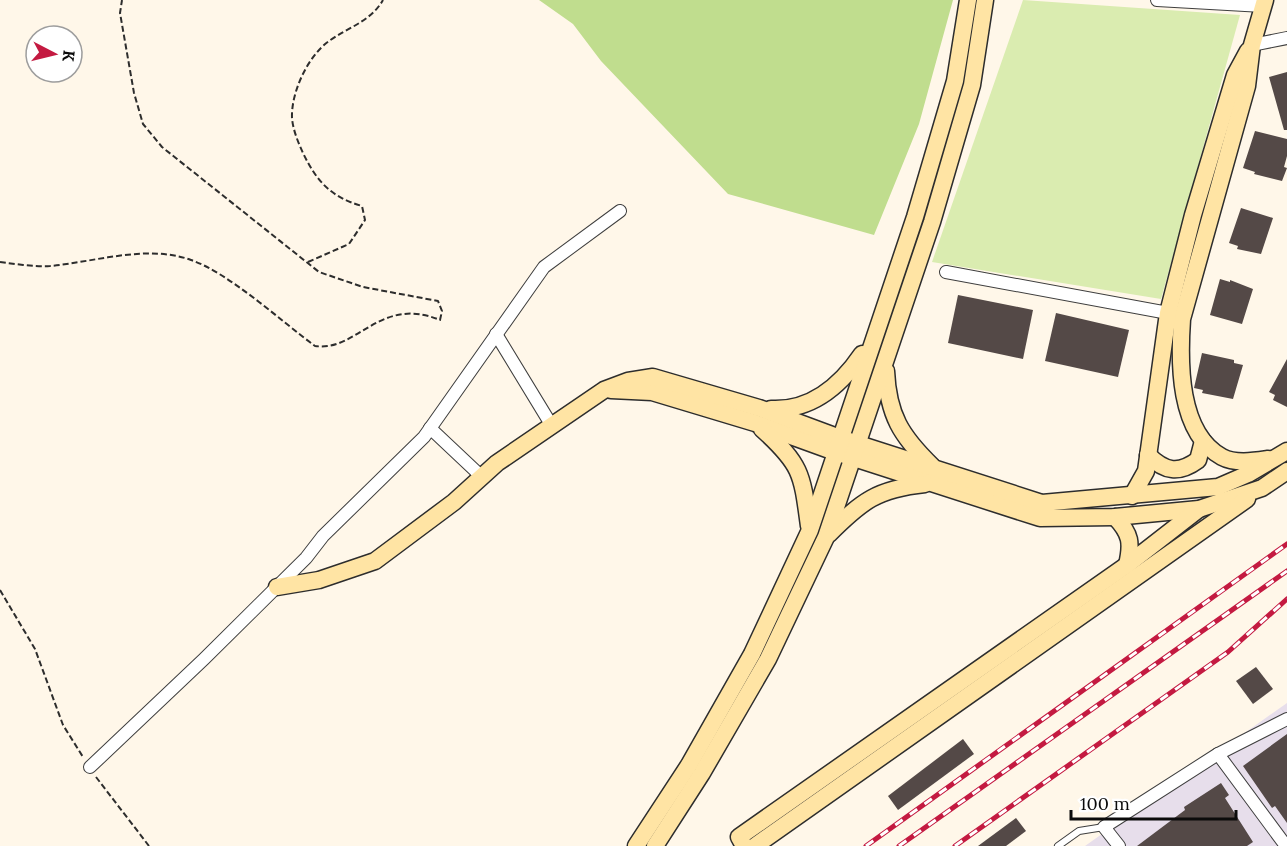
<svg xmlns="http://www.w3.org/2000/svg" width="1287" height="846" font-family="Lora,serif">
	<style>
		.industrial { fill: #e7deeb }
		.green { fill: #daecb0 }
		.forest { fill: #c0dd8e }
		.building { fill: #544947 }
		.lines { fill: none; stroke-linecap: round; stroke-linejoin: round }
		.lane-casing { stroke: #3e3e3e; stroke-width: 8 }
		.street-casing { stroke: #3e3e3e; stroke-width: 14 }
		.secondary-casing { stroke: #2d2d2d; stroke-width: 19 }
		.path { stroke: #2d2d2d; stroke-width: 2; stroke-dasharray: 6 3; stroke-linecap: butt }
		.lane { stroke: #fff; stroke-width: 6 }
		.street { stroke: #fff; stroke-width: 12 }
		.secondary { stroke: #ffe4a4; stroke-width: 16 }
		.rail-casing { stroke: #c41a41; stroke-width: 5 }
		.rail { stroke: #fff; stroke-width: 3; stroke-dasharray: 9; stroke-linecap: butt }
	</style>
	<rect width="100%" height="100%" fill="#fff7e9"/>
	<path class="industrial" d="M1287 703V846H1085Z"/>
	<path class="green" d="M1023 0 1240 15 1161 299 932 262Z"/>
	<path class="forest" d="M539 0H953L919 124 874 235 728 194 601 61 573 24Z"/>
	<g class="building">
		<path d="M1287 72V130H1284L1269 77Z"/>
		<path d="M1255 131 1287 139V156L1284 167 1287 168 1282 181 1254 174 1255 172 1243 168Z"/>
		<path d="M1241 208 1273 218 1261 254 1237 249 1238 246 1229 243Z"/>
		<path d="M1220 279 1230 282V280L1253 289 1242 324 1210 315Z"/>
		<path d="M958 295 1033 310 1023 359 948 343Z"/>
		<path d="M1056 313 1129 330 1118 377 1045 361Z"/>
		<path d="M1202 353 1234 360V363L1243 365 1233 399 1202 393 1203 390 1194 388Z"/>
		<path d="M1287 359V407L1273 400 1275 395 1269 392Z"/>
		<path d="M1256 667 1273 689 1253 704 1236 681Z"/>
		<path d="M1287 734V823L1275 806 1272 808 1243 766Z"/>
		<path d="M963 739 974 754 898 810 888 796Z"/>
		<path d="M1221 783 1229 795 1225 798 1253 842 1247 846H1137L1185 810 1184 807Z"/>
		<path d="M1016 818 1026 831 1006 846H978Z"/>
	</g>
	<g class="lines">
		<defs>
			<path id="lane" d="M1058 846 1079 831 1104 827"/>
			<g id="street">
				<path d="M1157 0 1263 6"/>
				<path d="M1252 45 1287 38"/>
				<path d="M946 272 1168 313"/>
				<path d="M496 334 552 426"/>
				<path d="M430 428 482 477"/>
				<path d="M1218 754 1286 846"/>
				<path d="M90 767 204 659 306 558 323 536 424 437 544 267 620 211"/>
				<path d="M1119 846 1104 827 1218 754 1287 719"/>
			</g>
			<g id="secondary">
				<path d="M1265 0 1252 45 1247 86 1182 319C1179 362 1178 433 1222 457 1235 464 1254 461 1268 459"/>
				<path d="M886 371C888 415 901 436 932 466"/>
				<path d="M611 390 652 392 755 423 835 452 1040 518 1115 517 1199 509 1262 488 1287 471"/>
				<path d="M771 409C811 411 841 385 862 354"/>
				<path d="M762 429C802 465 802 474 809 526"/>
				<path d="M1148 455C1165 472 1179 474 1198 460L1203 441"/>
				<path d="M1132 496 1146 471 1168 313 1193 215 1235 75 1248 51"/>
				<path d="M1115 517C1131 534 1132 543 1127 565"/>
				<path d="M829 534C862 501 877 489 925 484"/>
				<path d="M277 587 319 580 375 561 454 502 497 463 604 390 628 381 653 377 759 408 840 438 1042 503 1218 487 1248 474 1287 451"/>
				<path d="M636 846 689 765 752 654 810 530 915 217 955 81 968 0"/>
				<path d="M655 846 702 773 768 659 826 537 932 222 972 85 985 0"/>
				<path d="M744 846 739 837 1127 565 1199 509"/>
				<path d="M755 846 1247 499"/>
			</g>
		</defs>
		<use href="#lane" class="lane-casing"/>
		<use href="#street" class="street-casing"/>
		<use href="#secondary" class="secondary-casing"/>
		<g class="path">
			<path d="M0 262C16 264 34 267 50 266 95 262 147 244 191 260 229 273 281 321 315 346 358 352 379 295 440 320L442 311 438 301 363 287 319 272 162 147 143 124 134 93 120 13 122 0"/>
			<path d="M308 262 349 244 365 220 362 206C331 197 317 182 303 153 298 142 293 130 292 118 291 92 308 56 329 41 349 27 371 21 383 0"/>
			<path d="M0 590 35 649 63 725 83 757"/>
			<path d="M96 777 149 846"/>
		</g>
		<use href="#lane" class="lane"/>
		<use href="#street" class="street"/>
		<use href="#secondary" class="secondary"/>
		<defs>
			<g id="rail">
				<path d="M866 846 1287 544"/>
				<path d="M899 846 1287 571"/>
				<path d="M955 846 1228 652 1287 599"/>
			</g>
		</defs>
		<use href="#rail" class="rail-casing"/>
		<use href="#rail" class="rail"/>
	</g>
	<g transform="translate(54 54) rotate(97)"><circle r="28" fill="#ffffff" stroke="#9d9d9d" stroke-width="1.5"/>
	<path d="M0-4.5L10 22L0 15L-10 22Z" fill="#c41a41"/>
	<text y="-9" font-size="16" font-weight="bold" text-anchor="middle" fill="#0b0b0b">K</text>
	</g>
	<path d="M1071 810v9h165v-9" fill="none" stroke="#0b0b0b" stroke-width="3"/>
	<text x="1080" y="810" font-size="18" fill="#0b0b0b" stroke="#ffffff" stroke-width="4.5" paint-order="stroke">100 m</text>
</svg>
